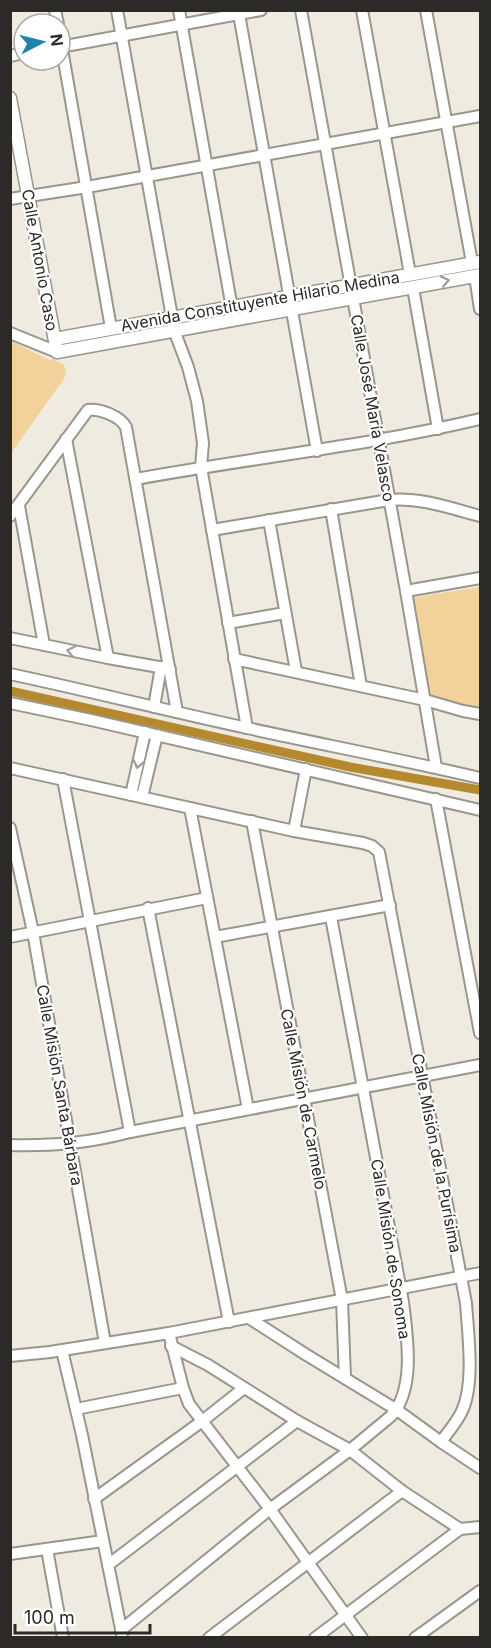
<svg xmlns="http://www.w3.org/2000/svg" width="491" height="1648" font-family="Inter,sans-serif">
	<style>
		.green { fill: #f2d29a }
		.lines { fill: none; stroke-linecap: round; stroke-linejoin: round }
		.canal { stroke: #b5892e; stroke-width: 9 }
		.minor-casing { stroke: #9b968d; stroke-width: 14 }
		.tertiary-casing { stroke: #9b968d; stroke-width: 15 }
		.minor { stroke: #fff; stroke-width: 10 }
		.tertiary { stroke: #fff; stroke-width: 12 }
		.oneway { stroke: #a09f9e }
		.labels { text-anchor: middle; stroke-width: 4.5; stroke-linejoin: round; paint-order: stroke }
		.street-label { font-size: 16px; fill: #2c2a27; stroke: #fff }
	</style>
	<rect width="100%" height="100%" fill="#f0ebe1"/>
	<g class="green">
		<path d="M11 341 49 360 53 359 64 365 66 373 63 380 11 453Z"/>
		<path d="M480 587V712L429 698 410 598Z"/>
	</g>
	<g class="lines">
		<path class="canal" d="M10 691 350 767 480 790"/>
		<defs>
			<g id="minor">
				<path d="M55 10 58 24"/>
				<path d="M117 10 172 317 174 330 188 367 197 401 203 443 201 467 247 728"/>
				<path d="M179 10 233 314"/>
				<path d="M301 10 406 591 436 767"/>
				<path d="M362 10 410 274"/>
				<path d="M426 10 472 263"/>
				<path d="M239 14 317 451"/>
				<path d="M60 38 111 328"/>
				<path d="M60 47 261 10"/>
				<path d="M10 56 24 53"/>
				<path d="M10 199 87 187 480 116"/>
				<path d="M475 276 480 309"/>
				<path d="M413 288 438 429"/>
				<path d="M10 333 57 352"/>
				<path d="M66 439 108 658"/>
				<path d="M136 479C250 458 367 446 480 419"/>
				<path d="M19 506 44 645"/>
				<path d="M331 509 361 686"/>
				<path d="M10 516 88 410C99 408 120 416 126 427L177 712"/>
				<path d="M269 520 296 671"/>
				<path d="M212 530 389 500C420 497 450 508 480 516"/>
				<path d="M406 591 480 578"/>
				<path d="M228 623 285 613"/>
				<path d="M10 638 108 658 170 669"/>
				<path d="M234 659 425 700 463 711 480 714"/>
				<path d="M10 674C90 691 168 711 247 728 325 745 403 760 480 778"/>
				<path d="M10 703 91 720 480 810"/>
				<path d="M154 707 161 667"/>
				<path d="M10 768 294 831 363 843 372 846 379 852 466 1303C468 1334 475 1383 462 1411 457 1422 448 1432 441 1442"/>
				<path d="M63 779 130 1132"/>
				<path d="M131 795 145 732"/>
				<path d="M142 797 157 735"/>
				<path d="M436 799 480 1033"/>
				<path d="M190 808 248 1109"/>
				<path d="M252 821 342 1300 345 1378"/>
				<path d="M10 828 33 932 105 1343"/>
				<path d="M294 831 306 769"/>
				<path d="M148 908 229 1322"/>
				<path d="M10 937 207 898"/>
				<path d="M215 937 390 905"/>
				<path d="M10 1145C54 1146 89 1143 130 1132L480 1065"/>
				<path d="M249 1318 305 1354 397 1410 441 1442 480 1468"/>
				<path d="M169 1333 183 1388 189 1404 270 1509 362 1638"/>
				<path d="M171 1346 208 1365 297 1421 350 1450 402 1491 460 1529 480 1527"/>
				<path d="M62 1350 82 1435 122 1634"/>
				<path d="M10 1356 50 1352 169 1333 480 1273"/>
				<path d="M76 1409 183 1388"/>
				<path d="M94 1499 201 1422 244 1388"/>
				<path d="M47 1549 63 1638"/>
				<path d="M10 1554 103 1541"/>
				<path d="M108 1565 297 1421"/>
				<path d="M121 1630 270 1509 350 1450 391 1416C416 1389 407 1335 403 1302L331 917"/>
				<path d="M209 1638 402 1491"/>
				<path d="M315 1638 460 1529"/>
				<path d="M415 1638 480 1591"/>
			</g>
			<g id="tertiary">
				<path d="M10 98 57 352 480 275"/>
				<path d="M55 339 480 262"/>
			</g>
		</defs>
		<use href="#minor" class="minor-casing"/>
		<use href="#tertiary" class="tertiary-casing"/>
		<use href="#minor" class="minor"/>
		<use href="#tertiary" class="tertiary"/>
	</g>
	<defs><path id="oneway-chevron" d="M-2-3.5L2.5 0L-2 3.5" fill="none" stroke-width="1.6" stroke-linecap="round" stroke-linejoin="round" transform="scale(1.5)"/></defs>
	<g class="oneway">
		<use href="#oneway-chevron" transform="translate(445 281) rotate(-11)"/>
		<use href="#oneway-chevron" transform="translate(71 651) rotate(-168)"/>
		<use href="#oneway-chevron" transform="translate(138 764) rotate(103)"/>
	</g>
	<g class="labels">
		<g class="street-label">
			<text transform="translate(40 260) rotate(80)" y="6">Calle Antonio Caso</text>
			<text transform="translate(260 301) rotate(-10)" y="6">Avenida Constituyente Hilario Medina</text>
			<text transform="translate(373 408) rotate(80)" y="6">Calle José María Velasco</text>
			<text transform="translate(60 1085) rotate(80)" y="6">Calle Misión Santa Bárbara</text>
			<text transform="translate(304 1099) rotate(79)" y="6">Calle Misión de Carmelo</text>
			<text transform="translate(437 1153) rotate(79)" y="6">Calle Misión de la Purísima</text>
			<text transform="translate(391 1249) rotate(81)" y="6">Calle Misión de Sonoma</text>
		</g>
	</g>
	<rect width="491" height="1648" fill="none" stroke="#2c2a27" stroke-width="24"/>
	<g transform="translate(42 42) rotate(83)"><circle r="28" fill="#ffffff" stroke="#abaaa9" stroke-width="1.5"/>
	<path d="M0-4.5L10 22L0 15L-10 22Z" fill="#1f83ad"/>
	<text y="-9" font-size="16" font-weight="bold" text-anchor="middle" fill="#2c2a27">N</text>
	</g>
	<path d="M15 1624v9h135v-9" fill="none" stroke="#2c2a27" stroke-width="3"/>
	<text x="24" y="1624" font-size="18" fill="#2c2a27" stroke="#ffffff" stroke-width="4.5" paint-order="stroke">100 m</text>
</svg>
